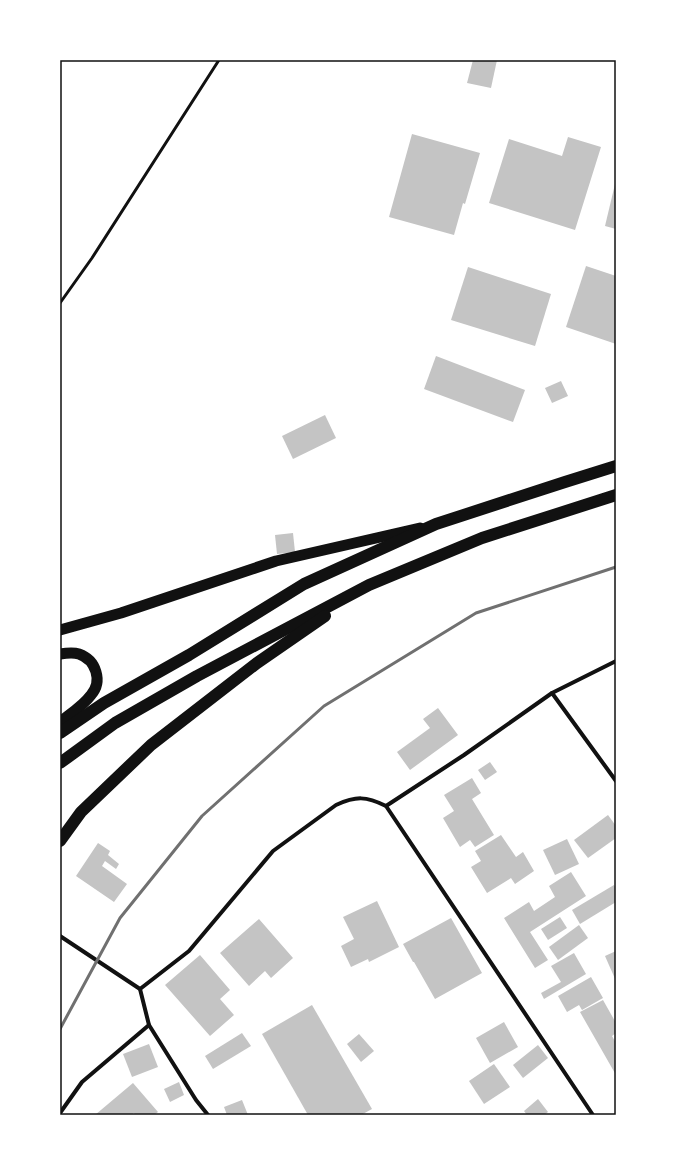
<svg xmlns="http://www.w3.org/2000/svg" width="676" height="1175" font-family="'Space Grotesk',sans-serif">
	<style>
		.building { fill: #c4c4c4 }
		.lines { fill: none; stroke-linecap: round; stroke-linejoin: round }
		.service { stroke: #111; stroke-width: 3 }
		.minor { stroke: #111; stroke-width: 4 }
		.trunk { stroke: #111; stroke-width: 11 }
		.motorway { stroke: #111; stroke-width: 12 }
		.rail { stroke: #707070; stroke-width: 3 }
		.neatline { fill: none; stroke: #111; stroke-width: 1.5 }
	</style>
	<rect width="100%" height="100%" fill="#fff"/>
	<g class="building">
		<path d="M473 60H497L491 88 467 83Z"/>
		<path d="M412 134 480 153 465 204 463 203 454 235 389 217Z"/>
		<path d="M568 137 601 147 575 230 489 203 509 139 562 156Z"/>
		<path d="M615 184H616V229L605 226Z"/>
		<path d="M586 266 616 276V344L566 327Z"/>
		<path d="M468 267 551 294 535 346 451 320Z"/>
		<path d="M436 356 525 390 513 422 424 389Z"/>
		<path d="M561 381 568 396 552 403 545 388Z"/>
		<path d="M325 415 336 438 293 459 282 436Z"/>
		<path d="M293 533 295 552 277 554 275 535Z"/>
		<path d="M438 708 458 735 410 770 397 752 430 728 423 719Z"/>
		<path d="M490 762 497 772 485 780 478 770Z"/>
		<path d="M472 778 481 793 472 799 494 835 475 847 470 840 460 847 443 818 454 811 444 795Z"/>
		<path d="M608 815 616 826V838L588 858 574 840Z"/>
		<path d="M501 835 516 857 523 852 534 871 515 884 511 878 487 893 471 867 481 861 475 851Z"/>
		<path d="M567 839 579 864 555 875 543 850Z"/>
		<path d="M98 843 110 851 108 855 119 864 116 869 105 861 102 866 127 884 114 902 76 876Z"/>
		<path d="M571 872 586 896 530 932 548 960 535 968 504 918 529 902 534 911 555 897 549 886Z"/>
		<path d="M614 885 616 888V902L580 924 572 910Z"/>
		<path d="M377 901 399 947 369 962 368 959 351 967 341 946 354 939 343 917Z"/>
		<path d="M560 917 567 928 548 940 541 929Z"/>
		<path d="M451 918 482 973 435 999 414 962H413L403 944Z"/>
		<path d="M259 919 293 958 271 978 265 971 249 986 220 953Z"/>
		<path d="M579 925 588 938 558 960 549 947Z"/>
		<path d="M616 951V981L605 956Z"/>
		<path d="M574 953 586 974 544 999 541 993 561 982 551 966Z"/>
		<path d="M200 955 230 990 220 999 234 1015 210 1036 165 985Z"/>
		<path d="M591 977 603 998 582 1010 579 1005 567 1012 558 996Z"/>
		<path d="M603 1000 616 1023V1033L612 1036 616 1043V1075L580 1012Z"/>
		<path d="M312 1005 372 1109 361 1115H308L262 1034Z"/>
		<path d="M504 1022 518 1047 490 1063 476 1038Z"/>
		<path d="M242 1033 251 1046 213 1069 205 1056Z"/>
		<path d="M359 1034 374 1051 361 1062 347 1044Z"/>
		<path d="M149 1044 158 1067 132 1077 123 1054Z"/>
		<path d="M538 1045 548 1058 523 1078 513 1065Z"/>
		<path d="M494 1064 510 1087 484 1104 469 1081Z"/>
		<path d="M179 1082 184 1095 170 1102 164 1089Z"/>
		<path d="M133 1083 158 1112 154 1115H135L134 1113 131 1115H95Z"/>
		<path d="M538 1099 548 1112 544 1115H527L524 1111Z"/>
		<path d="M242 1100 248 1115H227L224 1107Z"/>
	</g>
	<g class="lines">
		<path class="service" d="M60 303 92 258 219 60"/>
		<g class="minor">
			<path d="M552 693 616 781"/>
			<path d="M386 806 464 755 552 693 616 661"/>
			<path d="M60 936 140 989 149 1025 196 1100 208 1115"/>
			<path d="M140 989 189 951 273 851 336 805C356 796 366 796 386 806L593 1115"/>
			<path d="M60 1113 82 1082 149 1025"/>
		</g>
		<g class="trunk">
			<path d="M60 630 121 613 276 561 420 528"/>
			<path d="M60 654C66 653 73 652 79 654 96 660 103 681 91 695 83 706 70 714 60 722"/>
		</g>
		<g class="motorway">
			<path d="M60 733 104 703 189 655 304 584 436 524 565 482 616 466"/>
			<path d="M60 763 115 723 197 676 369 585 482 538 616 495"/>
			<path d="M60 841 81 812 151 745 257 663 325 616"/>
		</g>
		<path class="rail" d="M60 1029 120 918 202 816 324 706 476 613 616 567"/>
	</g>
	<rect width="676" height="1175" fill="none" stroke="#ffffff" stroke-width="122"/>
	<rect x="61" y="61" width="554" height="1053" class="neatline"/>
</svg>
